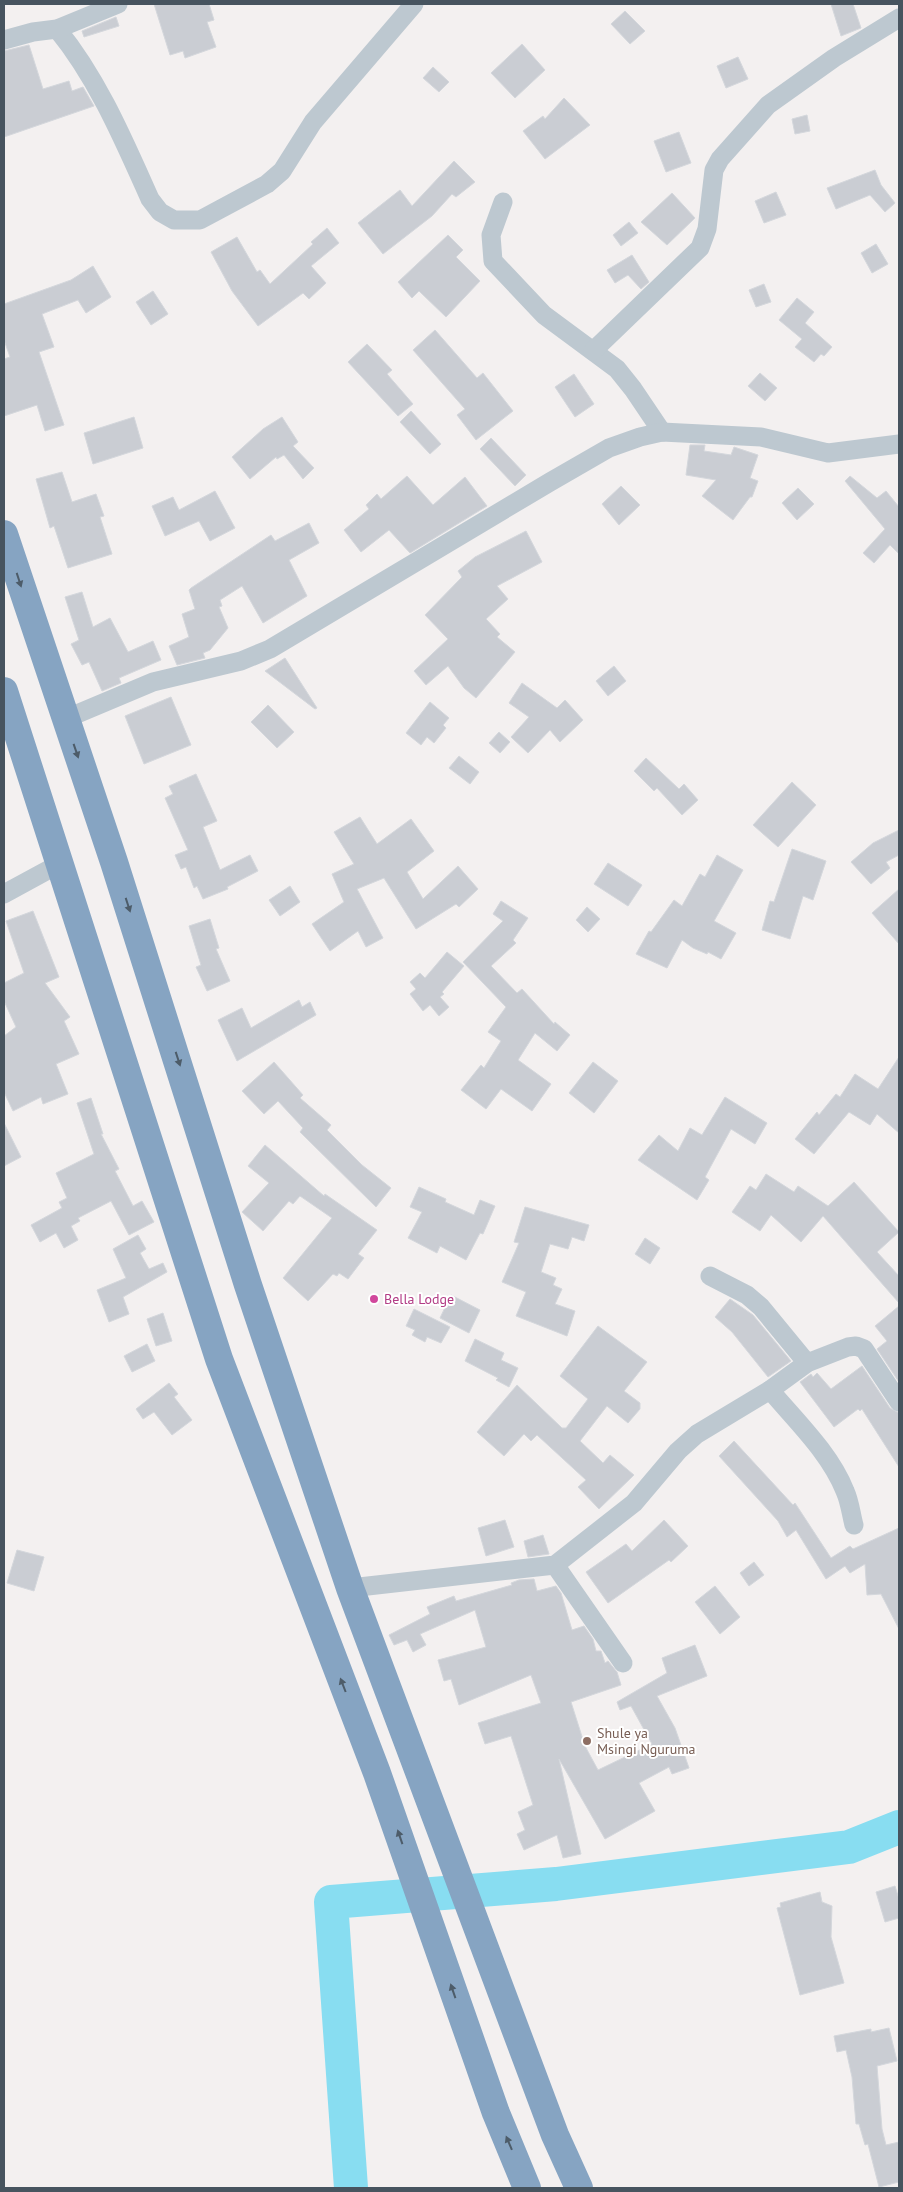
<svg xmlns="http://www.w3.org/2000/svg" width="903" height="2192" font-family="'PT Sans',sans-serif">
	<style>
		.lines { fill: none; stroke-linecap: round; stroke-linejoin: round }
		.river { stroke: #88ddf1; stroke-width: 34 }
		.building { fill: #cacdd3; stroke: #d4d7dc }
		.street { stroke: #bdc8d0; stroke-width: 19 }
		.highway { stroke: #86a4c2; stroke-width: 28 }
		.oneway { fill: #4d5c69 }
		.hotel-dot { fill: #d1479c; stroke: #fff; stroke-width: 2 }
		.education-dot { fill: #8d6e63; stroke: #fff; stroke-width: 2 }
		.labels { text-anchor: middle; stroke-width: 4; stroke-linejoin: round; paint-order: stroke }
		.hotel-label { font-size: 14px; fill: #b23c85; stroke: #fff; text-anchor: start }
		.education-label { font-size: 14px; fill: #785e54; stroke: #fff; text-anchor: start }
	</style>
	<rect width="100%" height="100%" fill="#f3f0f0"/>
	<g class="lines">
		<path class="river" d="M351 2188 331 1902 556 1884 849 1847 899 1827"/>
	</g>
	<g class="building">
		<path d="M154 4H209L214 20 207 22 216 47 185 58 183 51 170 55Z"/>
		<path d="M831 4H853L861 28 841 36Z"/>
		<path d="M625 11 645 31 630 44 611 24Z"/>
		<path d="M116 17 119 26 84 37 82 31Z"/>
		<path d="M522 44 545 70 515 98 491 73Z"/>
		<path d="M29 45 43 89 69 81 72 91 83 87 94 106 4 137V51Z"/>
		<path d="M738 57 748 79 726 88 717 66Z"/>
		<path d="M433 67 449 82 439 92 423 78Z"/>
		<path d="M564 98 590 125 545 159 523 131 543 116 545 119Z"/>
		<path d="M807 115 810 131 795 134 792 119Z"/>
		<path d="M679 132 691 163 666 172 654 141Z"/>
		<path d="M454 161 475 182 456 197 452 194 432 216 383 254 358 223 400 190 412 206Z"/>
		<path d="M875 170 881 185 895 203 885 212 870 195 836 209 827 188Z"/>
		<path d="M776 192 786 215 764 223 755 201Z"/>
		<path d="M672 193 695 218 667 245 641 222Z"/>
		<path d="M629 222 638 233 621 246 613 235Z"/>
		<path d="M327 228 339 243 311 266 326 283 309 299 303 293 258 326 232 291 211 252 237 237 257 272 260 270 270 284 313 244 311 242Z"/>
		<path d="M448 235 463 250 456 257 480 281 446 317 419 291 412 298 398 282Z"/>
		<path d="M876 244 888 264 872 273 861 253Z"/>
		<path d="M632 255 649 282 641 289 628 275 615 283 607 270Z"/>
		<path d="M93 266 111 297 86 313 78 300 42 314 54 347 39 352 64 425 45 431 37 405 4 416V359L10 357 4 340V304L71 280Z"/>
		<path d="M764 284 771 302 756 307 749 290Z"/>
		<path d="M153 291 168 314 151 325 136 302Z"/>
		<path d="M797 298 814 312 805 323 832 347 824 356 821 354 814 362 795 347 802 339 779 320Z"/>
		<path d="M435 330 477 378 483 373 513 411 476 440 457 415 465 409 413 350Z"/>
		<path d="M367 344 392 370 387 374 413 404 398 416 348 362Z"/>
		<path d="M760 373 777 388 765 401 748 386Z"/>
		<path d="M574 374 594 404 575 417 555 387Z"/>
		<path d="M411 411 441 444 430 454 400 422Z"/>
		<path d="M134 417 143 448 93 464 84 433Z"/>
		<path d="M282 417 298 442 293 446 314 468 303 479 284 455 277 459 276 457 250 479 232 457 263 429Z"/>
		<path d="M491 438 526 475 515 486 480 449Z"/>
		<path d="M690 445H705L704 451 731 455 734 447 758 455 750 478 758 481 752 497H750L733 520 702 496 716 480 686 475Z"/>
		<path d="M62 472 72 502 96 494 104 516 100 517 112 554 68 568 54 526 50 528 36 479Z"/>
		<path d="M407 476 433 505 465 477 487 506 410 553 389 530 361 552 344 530 369 509 366 505 377 494 381 499Z"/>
		<path d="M850 476 877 498 886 491 899 507V554L890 545 874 563 863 553 885 529 845 481Z"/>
		<path d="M621 486 640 505 619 525 602 504Z"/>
		<path d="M798 488 814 504 797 520 782 503Z"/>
		<path d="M215 491 235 528 210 541 199 521 165 536 152 506 173 497 179 510Z"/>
		<path d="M309 523 319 543 289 560 307 596 263 623 242 586 220 600 222 606 219 607 228 628 210 650 203 653 205 658 177 665 169 646 189 637 182 614 195 609 189 590 191 588 271 535 275 541Z"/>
		<path d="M526 531 542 562 497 586 508 599 486 619 500 634 497 637 515 652 476 698 464 688 448 666 426 685 414 671 448 639 425 615 462 577 458 571 475 557Z"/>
		<path d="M82 592 93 627 110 618 128 652 153 641 161 660 119 678 121 683 102 691 89 662 82 665 71 644 79 640 65 597Z"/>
		<path d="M285 658 317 708 315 709 265 671Z"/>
		<path d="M614 666 626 681 608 696 596 681Z"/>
		<path d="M522 683 557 708 565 700 583 720 560 742 550 730 528 753 511 737 529 717 509 703Z"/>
		<path d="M171 697 191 745 144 764 125 716Z"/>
		<path d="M430 702 449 718 443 725 446 728 434 743 427 737 421 745 406 733Z"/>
		<path d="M268 705 294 732 277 748 251 722Z"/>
		<path d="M499 732 510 742 500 753 489 743Z"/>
		<path d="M459 756 479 772 470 784 449 768Z"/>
		<path d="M646 758 679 789 684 784 698 800 682 815 657 788 654 791 634 771Z"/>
		<path d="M196 774 217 821 203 827 220 870 250 855 258 871 227 887 228 889 203 899 197 886 194 888 186 867 181 869 175 855 188 850 165 798 173 794 169 786Z"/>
		<path d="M792 782 816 805 778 847 753 825Z"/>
		<path d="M360 817 377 844 411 819 434 851 407 872 423 899 458 866 478 889 459 907 456 904 416 929 384 878 357 889 383 938 366 947 358 931 330 951 312 924 344 902 332 874 354 864 334 832Z"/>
		<path d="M899 830V855L886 862 890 868 871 884 851 862 873 843Z"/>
		<path d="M792 849 826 861 813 900 803 896 790 939 762 930 770 901 774 902Z"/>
		<path d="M717 855 743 870 714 921 736 933 721 959 708 952 707 954 693 948 682 940 667 968 636 954 649 931 651 932 674 900 682 906 700 874 705 877Z"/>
		<path d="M608 863 642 885 628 906 594 884Z"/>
		<path d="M290 886 300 902 280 916 269 900Z"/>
		<path d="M899 889V944L872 913Z"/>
		<path d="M501 901 528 918 513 940 516 943 491 966 517 993 522 989 554 1024 555 1022 570 1035 557 1051 535 1033 518 1060 551 1084 532 1111 501 1089 486 1109 461 1090 481 1065 484 1068 501 1041 488 1032 506 1007 463 962 503 921 493 914Z"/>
		<path d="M587 907 600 919 588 932 576 920Z"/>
		<path d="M33 911 59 977 45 983 70 1017 64 1021 79 1054 56 1064 68 1094 43 1104 41 1097 13 1111 4 1092V1036L16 1027 4 1001V983L24 973 6 921Z"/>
		<path d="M210 919 219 948 216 949 230 981 207 991 196 967 201 965 189 926Z"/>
		<path d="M447 952 464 966 442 992 444 994 440 997 449 1007 439 1016 430 1005 423 1011 410 994 416 989 410 982 420 973 425 978Z"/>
		<path d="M299 1000 302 1007 310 1002 316 1015 237 1061 218 1020 242 1008 251 1028Z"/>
		<path d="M899 1057V1133L877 1114 870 1125 849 1112 814 1154 795 1139 817 1112 819 1115 836 1094 840 1097 855 1074 878 1089Z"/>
		<path d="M274 1062 303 1095 300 1098 331 1125 327 1130 362 1165 391 1188 376 1207 300 1132 303 1128 278 1101 264 1114 242 1091Z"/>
		<path d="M593 1062 618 1081 594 1113 569 1093Z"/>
		<path d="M725 1097 767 1123 755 1144 731 1129 705 1177 709 1180 697 1200 638 1160 659 1135 678 1151 690 1128 702 1135Z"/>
		<path d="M91 1098 103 1134H101L119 1169 115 1171 133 1206 142 1201 154 1222 129 1235 111 1201 78 1218 80 1221 71 1226 78 1240 64 1248 56 1233 40 1242 31 1225 62 1208 59 1202 67 1198 56 1173 94 1154 77 1103Z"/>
		<path d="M4 1123 21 1157 4 1166Z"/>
		<path d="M265 1145 324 1196 325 1194 377 1230 358 1254 364 1258 348 1279 339 1273 337 1276 333 1274 308 1301 283 1278 332 1218 300 1196 293 1204 289 1201 263 1231 242 1212 269 1183 248 1166Z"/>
		<path d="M766 1174 794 1192 798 1186 828 1206 854 1182 899 1232 877 1252 899 1276V1303L823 1216 801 1242 771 1215 760 1231 732 1212 750 1186 756 1190Z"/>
		<path d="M419 1187 446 1199 445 1202 474 1215 480 1200 495 1206 483 1234 480 1233 466 1260 440 1246 437 1253 408 1238 422 1212 410 1207Z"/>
		<path d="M525 1207 589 1225 584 1241 572 1237 568 1249 550 1244 541 1272 556 1278 553 1285 562 1289 555 1304 575 1311 567 1336 516 1316 526 1292 502 1282 519 1243 514 1242Z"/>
		<path d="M138 1235 146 1249 140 1253 149 1269 163 1263 167 1272 123 1297 129 1314 109 1322 97 1290 126 1278 113 1249Z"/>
		<path d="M645 1238 660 1248 650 1264 635 1254Z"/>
		<path d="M451 1295 480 1310 469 1333 440 1318Z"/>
		<path d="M730 1299 753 1315 791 1361 768 1377 732 1332 715 1317Z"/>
		<path d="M899 1306V1382L877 1349 887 1341 875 1326Z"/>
		<path d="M414 1309 450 1327 441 1343 427 1337 425 1342 412 1335 415 1330 406 1326Z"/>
		<path d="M163 1313 172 1341 156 1346 147 1319Z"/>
		<path d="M598 1326 647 1362 624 1391 640 1403V1409L628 1423 607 1406 580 1441 603 1463 610 1455 634 1475 599 1509 578 1487 586 1480 537 1435 531 1441 524 1434 504 1456 477 1432 517 1385 562 1428H566L588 1399 560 1376Z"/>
		<path d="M475 1339 504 1353 501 1360 518 1368 509 1387 496 1380 498 1378 465 1361Z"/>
		<path d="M147 1344 155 1361 132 1372 124 1356Z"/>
		<path d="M862 1366 890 1408 899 1413V1467L862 1409 860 1411 858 1409 834 1427 800 1382 811 1374 813 1377 817 1373 831 1389Z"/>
		<path d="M169 1383 178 1394 174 1397 192 1420 172 1435 154 1412 143 1419 136 1409Z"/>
		<path d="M734 1441 793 1505 795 1503 831 1558 850 1546 853 1549 899 1528V1629L881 1594 867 1595 865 1564 850 1573 845 1566 826 1579 796 1530 787 1537 778 1521 719 1456Z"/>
		<path d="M505 1520 514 1547 486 1556 478 1528Z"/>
		<path d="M664 1520 688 1546 671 1562 669 1560 608 1603 586 1572 626 1544 632 1551Z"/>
		<path d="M543 1535 549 1554 528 1557 524 1541Z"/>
		<path d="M17 1550 44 1557 34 1591 7 1583Z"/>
		<path d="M754 1562 764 1575 749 1586 740 1573Z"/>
		<path d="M534 1579 537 1591 556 1586 561 1593 572 1630 584 1626 593 1639 596 1651H601L605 1663 608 1661 617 1672 621 1685 571 1702 585 1746 598 1770 652 1744 631 1706 620 1710 617 1702 667 1673 662 1658 695 1645 707 1676 657 1696 675 1728 689 1768 672 1774 669 1767 639 1783 655 1811 605 1839 559 1759 581 1854 563 1858 557 1835 524 1850 517 1834 525 1830 518 1812 533 1805 511 1736 485 1744 478 1723 541 1703 531 1675 459 1705 451 1679 444 1681 438 1660 486 1647 475 1610 420 1634 426 1645 413 1652 407 1640 394 1645 389 1635 430 1614 427 1607 454 1596 456 1601 512 1585 511 1583 519 1580Z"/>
		<path d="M715 1586 740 1617 720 1634 695 1602Z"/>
		<path d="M895 1886 899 1899V1918L885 1922 876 1892Z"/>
		<path d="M820 1892 822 1902 832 1906 831 1937 844 1983 800 1995 777 1908 781 1907 780 1903Z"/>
		<path d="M889 2028 897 2061 877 2066 882 2129 886 2145 899 2142V2182L879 2187 868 2144 865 2145 859 2124H856L852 2077 846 2050 837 2052 834 2036 871 2029V2032Z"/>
	</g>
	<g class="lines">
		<g class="street">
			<path d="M57 29C98 79 124 141 150 199L160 212 174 220H200L267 184 282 171 313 122 414 4"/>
			<path d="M4 40 33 32 57 29 118 4"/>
			<path d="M503 202 491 235 493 261 544 315 617 369 633 389 662 432"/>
			<path d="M593 351 700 248 707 229 714 170 720 159 768 105 834 58 899 18"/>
			<path d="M65 719 153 682 241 661 270 649 550 482 609 448 640 437 662 432 761 437 828 453 899 444"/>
			<path d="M4 894 59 864"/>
			<path d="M710 1276 747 1295 761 1307 807 1363"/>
			<path d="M770 1390C796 1421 830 1453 845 1491 850 1502 851 1514 854 1525"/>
			<path d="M555 1565 623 1663"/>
			<path d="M350 1588 555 1565 634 1503 678 1451 697 1434 770 1390 807 1363 848 1347 856 1346 864 1349 899 1402"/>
		</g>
		<g class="highway">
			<path d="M4 534 114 862 248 1285 350 1588 555 2135 579 2188"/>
			<path d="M4 691 219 1359 377 1773 496 2113 527 2188"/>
		</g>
	</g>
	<defs><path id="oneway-solid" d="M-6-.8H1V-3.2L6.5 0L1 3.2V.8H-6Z" transform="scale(1.25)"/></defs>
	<g class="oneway">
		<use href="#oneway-solid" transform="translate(19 580) rotate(72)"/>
		<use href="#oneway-solid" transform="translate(76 751) rotate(71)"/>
		<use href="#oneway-solid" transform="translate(128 905) rotate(72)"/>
		<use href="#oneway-solid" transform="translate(178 1059) rotate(72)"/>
		<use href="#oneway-solid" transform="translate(343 1685) rotate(-111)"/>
		<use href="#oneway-solid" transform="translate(400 1837) rotate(-109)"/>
		<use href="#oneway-solid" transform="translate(453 1991) rotate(-109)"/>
		<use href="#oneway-solid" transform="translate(509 2143) rotate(-113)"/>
	</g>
	<circle class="hotel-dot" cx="374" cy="1299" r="5"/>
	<circle class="education-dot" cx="587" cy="1741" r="5"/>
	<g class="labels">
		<g class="hotel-label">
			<text x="384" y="1304">Bella Lodge</text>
		</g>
		<g class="education-label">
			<text x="597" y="1738">Shule ya<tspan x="597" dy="16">Msingi Nguruma</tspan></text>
		</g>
	</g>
	<rect width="903" height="2192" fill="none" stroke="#47545f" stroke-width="10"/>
</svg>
